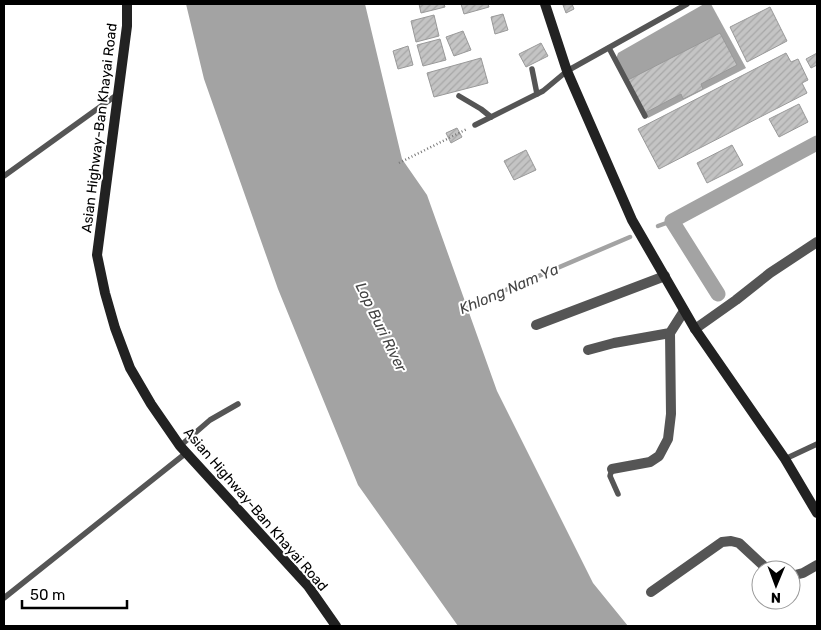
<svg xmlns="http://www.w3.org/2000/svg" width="821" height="630" font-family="Rubik,sans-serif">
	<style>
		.water { fill: #a3a3a3 }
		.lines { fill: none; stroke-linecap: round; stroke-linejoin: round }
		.stream { stroke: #a3a3a3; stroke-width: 4.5 }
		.canal { stroke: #a3a3a3; stroke-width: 15 }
		.building { fill: url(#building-hatch); stroke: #999 }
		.path { stroke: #777; stroke-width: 2.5; stroke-dasharray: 1 2.5; stroke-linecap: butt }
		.lane { stroke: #555; stroke-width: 5.5 }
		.street { stroke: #555; stroke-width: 10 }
		.secondary { stroke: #222; stroke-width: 10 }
		.labels { text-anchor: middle; stroke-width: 4; stroke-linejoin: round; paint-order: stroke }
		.street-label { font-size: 14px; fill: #000; stroke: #fff }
		.water-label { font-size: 15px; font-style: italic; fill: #444; stroke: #fff }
	</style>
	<defs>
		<pattern id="building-hatch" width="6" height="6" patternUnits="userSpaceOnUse" patternTransform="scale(1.25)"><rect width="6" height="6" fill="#c4c4c4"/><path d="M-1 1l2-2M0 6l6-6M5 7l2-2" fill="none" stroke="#a7a7a7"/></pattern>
	</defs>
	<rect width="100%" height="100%" fill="#fff"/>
	<g class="water">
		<path d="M186 4H365L402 159 427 195 497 391 593 583 628 626H458L358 485 278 289 204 79Z"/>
		<path d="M704 4H711L746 68 648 118 616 59 618 53Z"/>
	</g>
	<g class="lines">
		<g class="stream">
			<path d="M658 226 672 221"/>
			<path d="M461 309 630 237"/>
		</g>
		<path class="canal" d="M718 294 672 221 817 143"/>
	</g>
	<g class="building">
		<path d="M419 4H444L445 7 421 13Z"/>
		<path d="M461 4H488L489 7 464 14Z"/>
		<path d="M565 4H572L574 9 566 13 563 5Z"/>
		<path d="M770 7 787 41 747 62 730 27Z"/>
		<path d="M503 14 508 30 495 34 491 17Z"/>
		<path d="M434 15 439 36 416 42 411 21Z"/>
		<path d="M463 31 471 50 454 56 446 37Z"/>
		<path d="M720 33 737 65 701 84 703 89 683 99 681 94 645 113 628 80Z"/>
		<path d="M440 39 446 60 423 66 417 45Z"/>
		<path d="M541 43 548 56 526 67 519 54Z"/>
		<path d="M408 46 413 65 398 69 393 51Z"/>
		<path d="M786 53 791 62 798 59 808 80 802 83 807 93 659 169 638 129Z"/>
		<path d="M817 53V65L811 68 806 59Z"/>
		<path d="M481 58 488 83 434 97 427 73Z"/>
		<path d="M799 104 808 122 779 137 769 119Z"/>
		<path d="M457 128 462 137 451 143 446 133Z"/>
		<path d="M732 145 743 165 707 183 697 163Z"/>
		<path d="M526 150 536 170 514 180 504 161Z"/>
	</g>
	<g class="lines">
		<path class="path" d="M399 163 467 129"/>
		<g class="lane">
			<path d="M609 48 645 116"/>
			<path d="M532 69 537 94"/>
			<path d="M459 96 481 109 491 117"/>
			<path d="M475 125 543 91 567 71 687 4"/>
			<path d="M4 176 118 94"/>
			<path d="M180 446 210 420 238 404"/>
			<path d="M785 459 817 444"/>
			<path d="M612 469 610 476 618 494"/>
			<path d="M4 598 186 453"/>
		</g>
		<g class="street">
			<path d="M536 325 665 276"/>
			<path d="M695 329 736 300 770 273 817 242"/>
			<path d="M588 350 614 343 670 333 684 311"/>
			<path d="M612 469 650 462 659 456 668 439 671 414 670 333"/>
			<path d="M791 576 803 573 817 565"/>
			<path d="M651 592 722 542 731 541 739 543 768 570"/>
		</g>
		<g class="secondary">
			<path d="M127 4V26L97 255 105 293 115 328 130 368 151 404 180 446 308 586 336 626"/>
			<path d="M545 4 567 71 632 220 695 329 785 459 817 513"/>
		</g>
	</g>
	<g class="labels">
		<g class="street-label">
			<text transform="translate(99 128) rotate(-83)" y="5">Asian Highway-Ban Khayai Road</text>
			<text transform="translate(256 509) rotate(49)" y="5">Asian Highway-Ban Khayai Road</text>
		</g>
		<g class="water-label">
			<text transform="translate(509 289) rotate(-23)" y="5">Khlong Nam Ya</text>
			<text transform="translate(381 327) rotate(64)" y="5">Lop Buri River</text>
		</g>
	</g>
	<rect width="821" height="630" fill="none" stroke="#000000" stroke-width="10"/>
	<g transform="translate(776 585) rotate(181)"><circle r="24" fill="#ffffff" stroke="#999999"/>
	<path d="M0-4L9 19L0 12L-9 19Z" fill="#000000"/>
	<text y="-8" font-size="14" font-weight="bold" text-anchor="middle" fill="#000000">N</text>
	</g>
	<path d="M22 600v8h105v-8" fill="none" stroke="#000000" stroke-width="2.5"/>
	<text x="30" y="600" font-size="15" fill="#000000" stroke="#ffffff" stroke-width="4" paint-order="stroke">50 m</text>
</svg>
